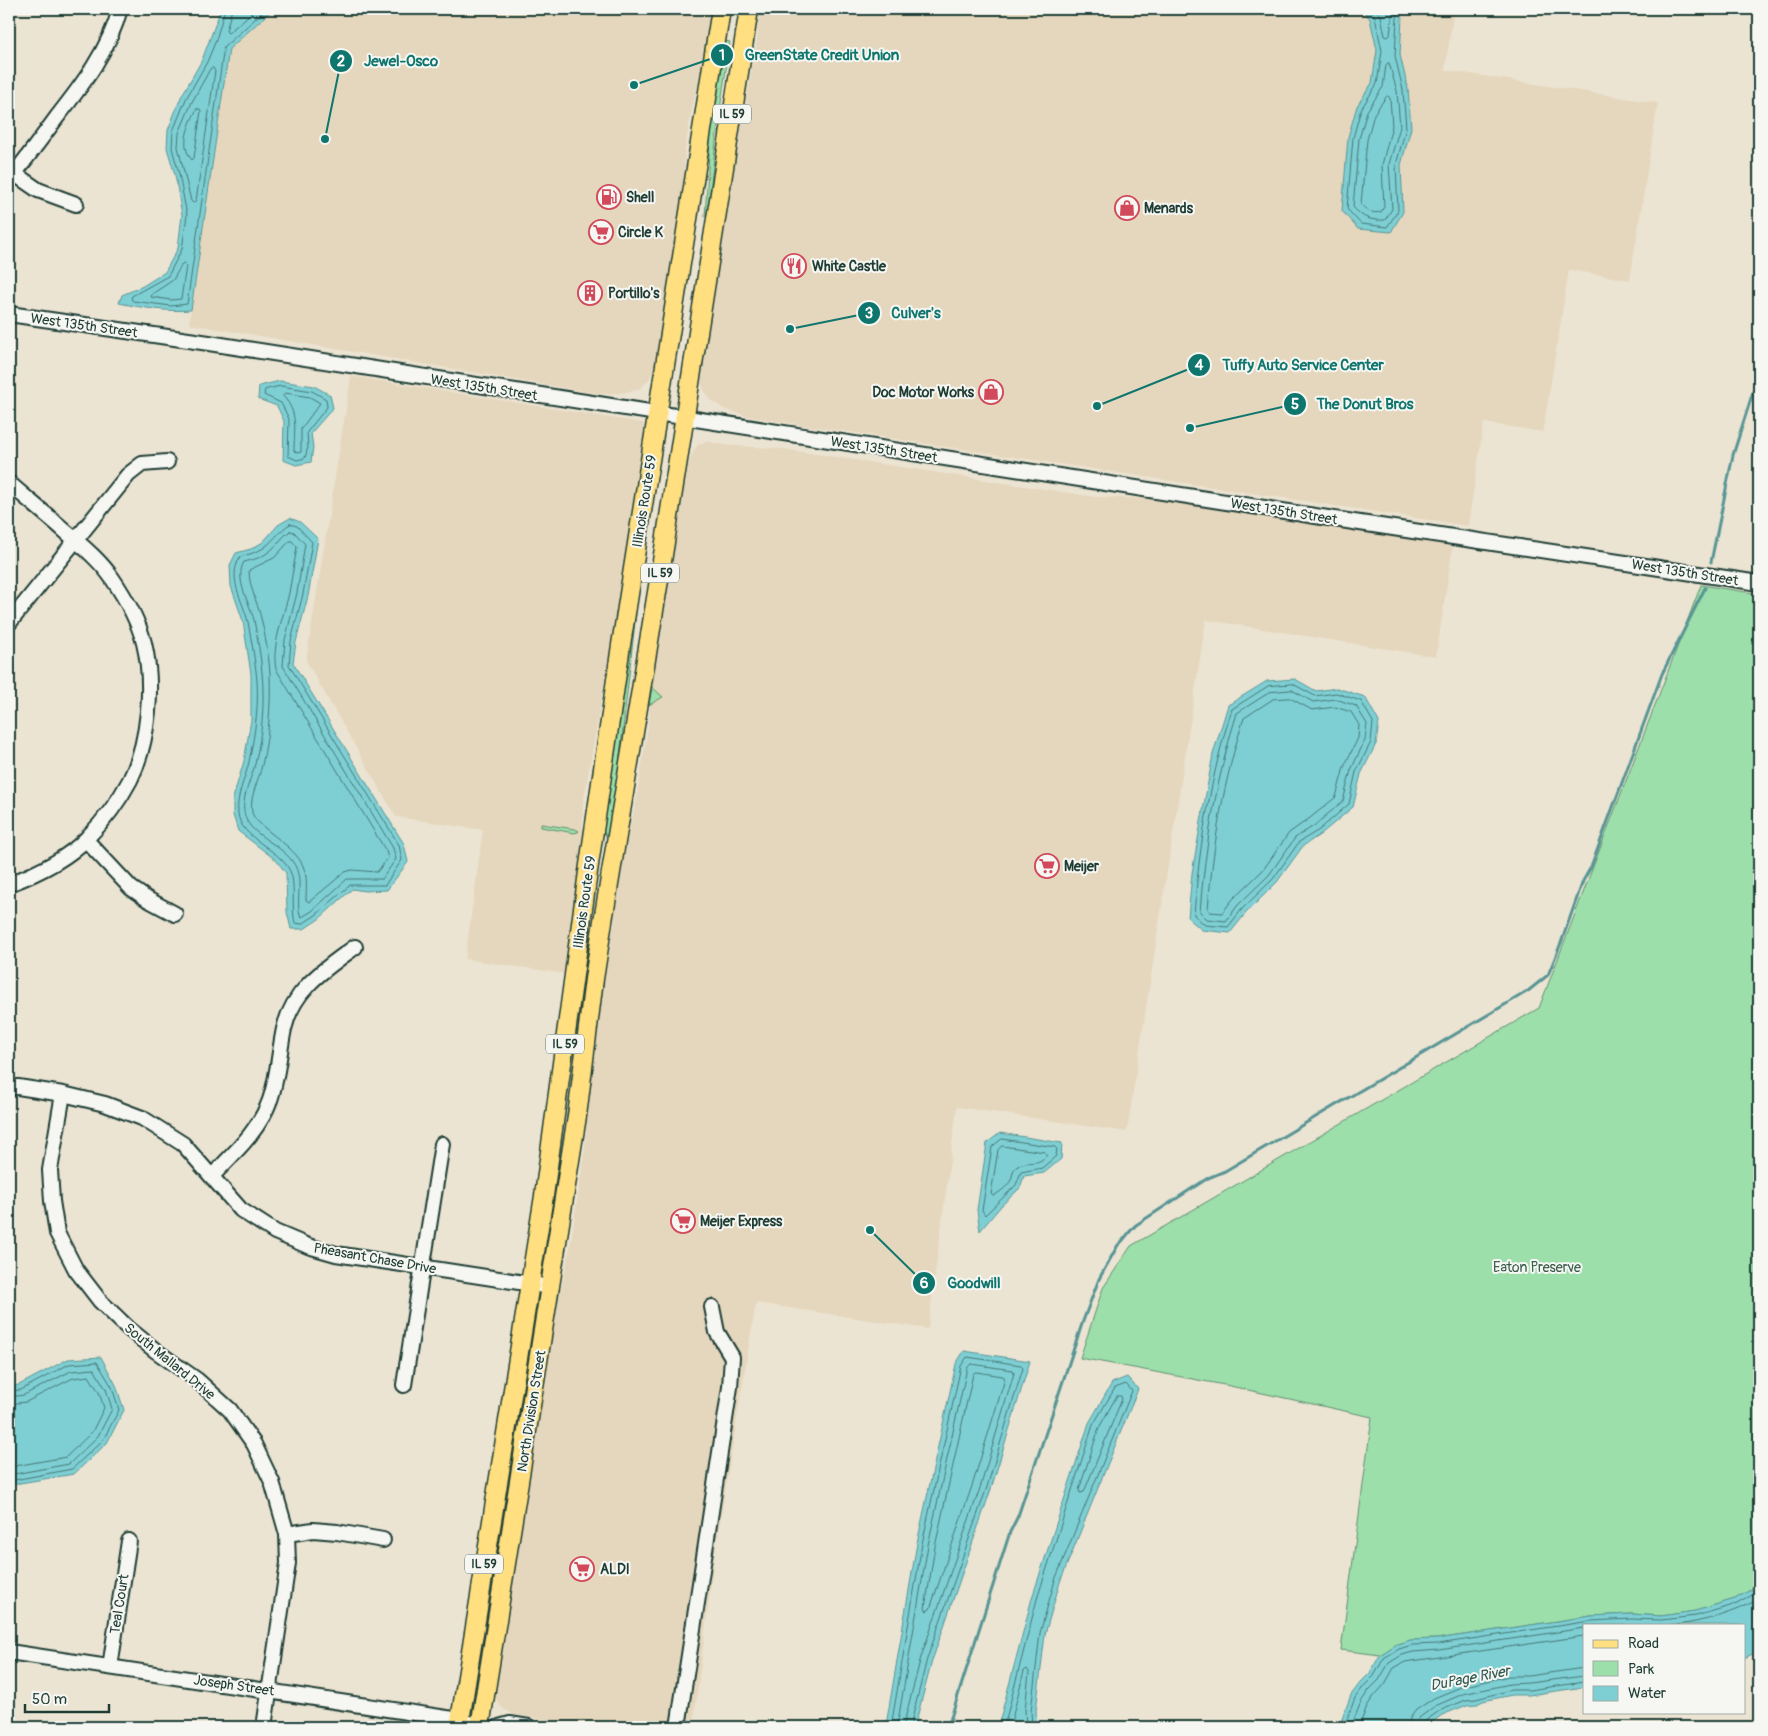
<svg xmlns="http://www.w3.org/2000/svg" width="1768" height="1736" font-family="Pangolin,sans-serif">
	<style>
		.built { fill: #e5d7bd }
		.green { fill: #9cdfaa; stroke: #5e8e6f }
		.water { fill: #7ecfd4; stroke: #589594 }
		.lines { fill: none; stroke-linecap: round; stroke-linejoin: round }
		.shore { stroke: #457774; stroke-width: 1 }
		.stream { stroke: #589594; stroke-width: 3 }
		.minor-casing { stroke: #1f3d34; stroke-width: 18 }
		.major-casing { stroke: #1f3d34; stroke-width: 21 }
		.minor { stroke: #f6f6f2; stroke-width: 14 }
		.major { stroke: #ffdf80; stroke-width: 18 }
		.labels { text-anchor: middle; stroke-width: 4; stroke-linejoin: round; paint-order: stroke }
		.shield { fill: #f6f6f2; stroke: #60746d; stroke-width: 1 }
		.shield-label { font-size: 12px; font-weight: bold; fill: #1f3d34 }
		.poi-label { font-size: 14px; font-weight: bold; fill: #1f3d34; stroke: #f6f6f2; text-anchor: start }
		.street-label { font-size: 14px; fill: #1f3d34; stroke: #f6f6f2 }
		.park-label { font-size: 14px; fill: #385d4c; stroke: #f6f6f2 }
		.water-label { font-size: 15px; font-style: italic; fill: #325a54; stroke: #f6f6f2 }
		.leader { fill: none; stroke: #0f766e; stroke-width: 2 }
		.callout-dot { fill: #0f766e; stroke: #f6f6f2; stroke-width: 2 }
		.mark-label { font-size: 15px; text-anchor: middle; font-weight: bold; fill: #fff }
		.callout-label { font-size: 15px; text-anchor: middle; font-weight: bold; fill: #0f766e; stroke: #f6f6f2; stroke-width: 4; stroke-linejoin: round; paint-order: stroke }
	</style>
	<rect width="100%" height="100%" fill="#ece4d3"/>
	<filter id="ink" filterUnits="userSpaceOnUse"><feTurbulence type="fractalNoise" baseFrequency=".02" numOctaves="2"/><feDisplacementMap in="SourceGraphic" scale="10" xChannelSelector="R" yChannelSelector="G"/><feConvolveMatrix kernelMatrix="1 2 1 2 8 2 1 2 1" color-interpolation-filters="sRGB"/></filter>
	<g filter="url(#ink)">
		<g class="built">
			<path d="M273 9H712V24L692 109 685 149 684 195 662 335 655 367 649 380 639 389 622 393 599 394 189 324 229 48Z"/>
			<path d="M759 9H1454L1445 70 1658 103 1630 280 1569 270 1543 432 1484 423 1468 526 750 417 724 409 710 400 702 386 701 356 758 33Z"/>
			<path d="M351 376 649 424 583 805 582 862 565 974 465 959 483 830 396 817 306 661Z"/>
			<path d="M706 441 724 445 784 449 1096 497 1158 499 1453 546 1436 657 1206 620 1127 1132 957 1107 928 1329 756 1303 715 1553 693 1727H592L514 1715 502 1708 495 1697 493 1685 547 1355 570 1247 585 1147 591 1053 609 916 636 802 649 719 653 661 686 467 695 448 699 444Z"/>
		</g>
		<g class="green">
			<path d="M725 41 730 42 719 116 707 216H705L711 124Z"/>
			<path d="M1701 585 1759 594V1585L1735 1599 1696 1611 1661 1616 1632 1614 1591 1616 1437 1639 1411 1640 1397 1644 1380 1655 1341 1650 1372 1417 1230 1386 1080 1358 1103 1288 1131 1246 1539 1008Z"/>
			<path d="M633 613H636L617 782 609 841 601 827Z"/>
			<path d="M652 687 663 697 649 705Z"/>
			<path d="M541 824 575 829 579 831 578 832 574 833 541 827Z"/>
			<path d="M595 873 586 979 575 1070H574L585 979Z"/>
			<path d="M565 1140 544 1268 539 1267 551 1194Z"/>
		</g>
		<g class="water">
			<path d="M221 9H273L229 49 191 310C166 312 144 308 119 303L122 295 143 286 165 272 178 248 182 215 175 175 167 148 168 130 181 97 202 60Z"/>
			<path d="M1362 9H1404L1402 18 1400 55 1408 89 1411 128 1401 165 1403 212 1391 232 1358 229 1342 211 1348 137 1357 106 1372 83 1377 50 1370 19Z"/>
			<path d="M280 381 314 386 330 395 333 408 311 433 313 447 311 462 296 465 283 460 284 421 277 406 258 399 259 386Z"/>
			<path d="M290 518 300 522 318 539 308 596 296 642 293 663 404 844 408 862 387 890 365 891 352 889 319 919 304 929H291L287 912 286 873 276 860 238 831 233 815V798L244 761 251 720V674L243 621 231 586 230 565 236 553 251 549 263 542 278 525Z"/>
			<path d="M1295 679 1316 691 1337 688 1365 697 1379 722 1376 744 1361 774 1353 807 1321 834 1303 846 1277 882 1246 913 1230 933 1202 930 1188 918 1192 873 1213 754 1228 705 1267 681Z"/>
			<path d="M1000 1133 1062 1143 1061 1159 1044 1173 1024 1176 1020 1188 1001 1206 980 1231 977 1210 987 1143Z"/>
			<path d="M964 1351 1030 1361 991 1489 932 1661 915 1725 913 1727H888L886 1725 917 1543 956 1364Z"/>
			<path d="M101 1357 116 1385 124 1410 107 1443 74 1474 20 1483 9 1486V1386L19 1385 68 1359Z"/>
			<path d="M1127 1377 1138 1389 1060 1582 1045 1634 1036 1711 1037 1727H999V1723L1032 1598 1089 1423 1112 1383Z"/>
			<path d="M1759 1585V1651L1744 1658V1625H1584V1687L1529 1695H1512L1483 1701 1477 1704 1467 1705 1442 1715 1425 1727H1339L1351 1695 1360 1683 1370 1673 1380 1655 1397 1644 1411 1640 1437 1639 1591 1616 1632 1614 1661 1616 1695 1611 1735 1599Z"/>
		</g>
		<g class="lines">
			<g class="shore">
				<path d="M225 9 216 40 207 62 186 99 173 131 172 148 179 174 187 215 182 249 168 276 132 296 131 299 133 301 171 306 187 304 224 47 266 9"/>
				<path d="M232 9 226 31 228 33 256 9"/>
				<path d="M1369 9 1375 17 1382 51 1377 84 1361 109 1353 138 1347 209 1361 224 1387 227 1398 211 1396 165 1406 128 1403 90 1395 56 1397 18 1399 9"/>
				<path d="M1376 9 1381 16 1385 36 1388 37 1390 35 1393 9"/>
				<path d="M1389 63 1397 91 1400 127 1389 164 1392 209 1385 220C1370 221 1363 218 1353 207L1359 139 1367 111 1383 87 1386 65Z"/>
				<path d="M213 68 215 71 196 201 193 203 191 201 178 147 179 133 192 102 210 69Z"/>
				<path d="M1388 96 1390 98 1392 126 1382 165 1384 207 1381 212C1372 214 1366 211 1361 204L1367 140 1374 114 1386 97Z"/>
				<path d="M197 109H200L201 111 194 158 192 160C179 145 189 124 197 109Z"/>
				<path d="M185 263 186 266 181 299 171 300 151 297 152 294 173 280 182 264Z"/>
				<path d="M281 386 312 391 326 399 327 407 307 432 308 447 305 458 297 460 288 456 289 419 281 403 264 395 265 390Z"/>
				<path d="M285 393 310 397 320 403 301 429V452L298 453 294 451C294 430 299 413 283 396Z"/>
				<path d="M290 524 297 526 312 542 303 594 291 641 289 665 399 845 402 860 385 885H350L316 915 302 924 295 923C291 908 296 883 290 871 279 848 240 839 238 813 236 796 245 779 249 762 255 733 260 701 256 671 254 655 251 638 248 622 243 600 227 579 240 557 249 554 259 552 266 546 275 539 280 530 290 524Z"/>
				<path d="M290 531 294 532 305 544 297 593 285 640 283 666 393 848 396 859 382 879H347L312 911 302 917 300 915C296 901 302 884 297 870 288 845 251 838 245 816 240 800 251 780 255 764 262 735 265 703 262 673 261 656 257 637 254 620 250 603 234 580 244 562 253 560 263 557 270 551 278 545 282 536 290 531Z"/>
				<path d="M290 541H292L297 547C294 562 292 578 289 593 284 615 271 647 276 669L386 851 388 858 377 872 352 870 345 872 309 902 306 900C306 890 308 876 303 866 295 845 254 826 252 812 249 797 259 780 262 765 269 735 271 705 270 674 269 656 265 635 261 618 257 601 249 587 249 570L274 558Z"/>
				<path d="M1293 684 1315 696 1336 693 1361 701 1373 722 1371 742 1356 772 1349 804 1319 830 1299 842 1273 879 1242 909 1228 927 1205 925 1194 915C1199 846 1211 775 1232 709L1268 686Z"/>
				<path d="M1292 690 1313 702 1336 699 1356 706 1367 724 1365 740 1351 770 1343 801 1315 825 1295 838 1269 875 1238 905 1226 921 1207 919 1200 912C1205 845 1217 777 1237 713L1270 692Z"/>
				<path d="M1290 698 1312 710 1335 707 1351 712 1359 725 1358 738 1344 767 1336 797 1310 818 1289 833 1263 870 1232 900 1222 913 1210 912 1208 909C1213 845 1224 779 1244 718L1273 699Z"/>
				<path d="M1002 1139 1055 1147 1057 1149 1056 1156 1042 1168 1021 1172 1016 1185 985 1215 982 1210 992 1147Z"/>
				<path d="M1002 1146 1045 1152 1047 1155C1037 1167 1029 1159 1018 1166 1012 1169 1013 1175 1011 1180 1008 1186 999 1193 993 1196L991 1194 998 1150Z"/>
				<path d="M976 1372 1003 1376 1005 1379 973 1483 930 1609 927 1611 925 1608 935 1547 973 1374Z"/>
				<path d="M9 1391 21 1390 69 1364 97 1362 112 1387 119 1410 103 1440 72 1469 9 1481"/>
				<path d="M1117 1396H1121L1122 1399 1084 1492 1080 1493 1079 1490 1099 1428Z"/>
				<path d="M9 1397 24 1395 71 1371 94 1369 106 1389 112 1409 98 1436 69 1464 9 1475"/>
				<path d="M9 1404 26 1402 73 1378 89 1376 99 1392 104 1408 92 1432 66 1457 9 1467"/>
				<path d="M1677 1625C1707 1621 1733 1613 1759 1599"/>
				<path d="M891 1727 922 1544 961 1366 967 1357 1021 1365 1023 1368 987 1487 927 1659 910 1727"/>
				<path d="M897 1727 928 1545 967 1368 971 1364 1013 1370 1014 1373 981 1485 921 1657 903 1727"/>
				<path d="M1004 1727 1037 1599 1093 1425 1115 1388 1126 1384 1132 1391 1055 1580 1040 1633 1031 1711 1032 1727"/>
				<path d="M1010 1727 1024 1671 1027 1669 1029 1672 1025 1710 1026 1727"/>
				<path d="M1344 1727 1355 1698 1364 1686 1374 1676 1384 1658 1399 1649 1412 1645 1438 1644 1591 1621 1632 1619 1661 1620 1696 1616 1737 1604 1759 1591"/>
				<path d="M1351 1727 1361 1702 1369 1690 1379 1680 1389 1663 1402 1655 1413 1652 1439 1650 1584 1628"/>
				<path d="M1359 1727 1367 1706 1375 1695 1385 1684 1394 1668 1405 1662 1584 1636"/>
				<path d="M1409 1727 1410 1718 1416 1710 1434 1698 1461 1687 1509 1676H1528L1584 1668"/>
				<path d="M1416 1727 1419 1718 1435 1706 1463 1694 1510 1684 1529 1683 1584 1676"/>
				<path d="M1422 1727 1424 1722 1439 1711 1466 1700 1476 1699 1511 1690H1529L1584 1682"/>
			</g>
			<g class="stream">
				<path d="M1711 562 1733 455 1759 373"/>
				<path d="M948 1727 1010 1532 1018 1516 1083 1321 1099 1279 1118 1245C1124 1241 1129 1231 1136 1225L1208 1178 1225 1171 1528 991 1548 975 1561 943 1583 881 1591 867 1662 674 1705 588"/>
			</g>
			<defs>
				<g id="minor">
					<path d="M9 170 38 190 76 204"/>
					<path d="M9 181C25 160 41 139 57 117 83 84 109 50 120 9"/>
					<path d="M9 314 209 343 1360 523 1759 583"/>
					<path d="M9 483C27 499 46 514 64 530 81 545 99 559 112 578 125 597 138 620 144 643 154 684 149 742 130 780 119 801 103 822 87 838 66 860 36 874 9 884"/>
					<path d="M9 623 128 475 142 464 167 462"/>
					<path d="M86 840 131 888 147 899 175 914"/>
					<path d="M9 1087H18L63 1094 105 1104 142 1118 183 1144 241 1210 275 1232 308 1246 336 1254 551 1287"/>
					<path d="M63 1094 50 1170 52 1201 57 1233 76 1270 100 1301 129 1329 156 1351 197 1380 230 1410 254 1444 272 1482 287 1534 288 1563 264 1727"/>
					<path d="M212 1176C234 1153 259 1131 270 1100 278 1077 279 1052 284 1029 293 989 325 969 355 947"/>
					<path d="M404 1385 442 1144"/>
					<path d="M287 1534 313 1530 337 1532 383 1540"/>
					<path d="M9 1652 460 1720 482 1727"/>
					<path d="M110 1667 129 1541"/>
					<path d="M499 1727 510 1724 529 1727"/>
					<path d="M678 1727 730 1387 732 1357 717 1332 712 1307"/>
				</g>
				<g id="major">
					<path d="M459 1727 544 1196 588 872 621 645 721 9"/>
					<path d="M480 1727 577 1116 594 979 603 921 660 574 749 9"/>
				</g>
			</defs>
			<use href="#minor" class="minor-casing"/>
			<use href="#major" class="major-casing"/>
			<use href="#minor" class="minor"/>
			<use href="#major" class="major"/>
		</g>
	</g>
	<defs>
		<symbol id="fuel-ring" viewBox="-11 -11 22 22"><circle r="9.5" fill="#f6f6f2" stroke="#d1495b" stroke-width="1.5"/><path d="M-5.5-6h7V0h2V4h1.3V-2.5L3-4.5l.8-.8L6-3V5H2.5V1h-1V6h-7ZM-4.2-4.7v3.2H.2V-4.7Z" fill="#d1495b"/></symbol>
		<symbol id="shop-ring" viewBox="-11 -11 22 22"><circle r="9.5" fill="#f6f6f2" stroke="#d1495b" stroke-width="1.5"/><path d="M-5-2.5h2.3a2.7 3.5 0 0 1 5.4 0H5L5.5 6h-11ZM-1.5-2.5h3a1.5 2.3 0 0 0-3 0Z" fill="#d1495b"/></symbol>
		<symbol id="supermarket-ring" viewBox="-11 -11 22 22"><circle r="9.5" fill="#f6f6f2" stroke="#d1495b" stroke-width="1.5"/><path d="M-6-5.5h2.5l.6 2H6L4.5 2H-2.5L-4.4-4H-6ZM-1.5 3.2a1.3 1.3 0 1 0 .1 0ZM3 3.2a1.3 1.3 0 1 0 .1 0Z" fill="#d1495b"/></symbol>
		<symbol id="restaurant-ring" viewBox="-11 -11 22 22"><circle r="9.5" fill="#f6f6f2" stroke="#d1495b" stroke-width="1.5"/><path d="M-5-6h1v4h1v-4h1v4h1v-4h1v5L-1.5 .5V6h-2V.5L-5-1ZM5-6V6H3V1.5H1.5Q1.5-4 5-6Z" fill="#d1495b"/></symbol>
		<symbol id="building-ring" viewBox="-11 -11 22 22"><circle r="9.5" fill="#f6f6f2" stroke="#d1495b" stroke-width="1.5"/><path d="M-4-6H4V6H1V3H-1V6H-4ZM-2.5-4.3h1.7v1.8h-1.7ZM.8-4.3h1.7v1.8H.8ZM-2.5-1h1.7V.8h-1.7ZM.8-1h1.7V.8H.8Z" fill="#d1495b"/></symbol>
	</defs>
	<g fill-rule="evenodd">
		<use href="#fuel-ring" x="595" y="183" width="28" height="28"/>
		<use href="#shop-ring" x="1113" y="194" width="28" height="28"/>
		<use href="#supermarket-ring" x="587" y="218" width="28" height="28"/>
		<use href="#restaurant-ring" x="780" y="252" width="28" height="28"/>
		<use href="#building-ring" x="576" y="279" width="28" height="28"/>
		<use href="#shop-ring" x="977" y="378" width="28" height="28"/>
		<use href="#supermarket-ring" x="1033" y="852" width="28" height="28"/>
		<use href="#supermarket-ring" x="669" y="1207" width="28" height="28"/>
		<use href="#supermarket-ring" x="568" y="1555" width="28" height="28"/>
	</g>
	<g class="labels">
		<g class="shield">
			<rect x="713" y="104.5" width="38" height="19" rx="4"/>
			<rect x="641" y="563.5" width="38" height="19" rx="4"/>
			<rect x="546" y="1034.5" width="38" height="19" rx="4"/>
			<rect x="465" y="1554.5" width="38" height="19" rx="4"/>
		</g>
		<g class="shield-label">
			<text x="732" y="118">IL 59</text>
			<text x="660" y="577">IL 59</text>
			<text x="565" y="1048">IL 59</text>
			<text x="484" y="1568">IL 59</text>
		</g>
		<g class="poi-label">
			<text x="626" y="202">Shell</text>
			<text x="1144" y="213">Menards</text>
			<text x="618" y="237">Circle K</text>
			<text x="812" y="271">White Castle</text>
			<text x="608" y="298">Portillo's</text>
			<text x="974" y="397" text-anchor="end">Doc Motor Works</text>
			<text x="1064" y="871">Meijer</text>
			<text x="700" y="1226">Meijer Express</text>
			<text x="600" y="1574">ALDI</text>
		</g>
		<g class="street-label">
			<text transform="translate(84 325) rotate(8)" y="5">West 135th Street</text>
			<text transform="translate(484 387) rotate(9)" y="5">West 135th Street</text>
			<text transform="translate(884 449) rotate(9)" y="5">West 135th Street</text>
			<text transform="translate(644 501) rotate(-81)" y="5">Illinois Route 59</text>
			<text transform="translate(1284 511) rotate(9)" y="5">West 135th Street</text>
			<text transform="translate(1685 572) rotate(9)" y="5">West 135th Street</text>
			<text transform="translate(584 902) rotate(-82)" y="5">Illinois Route 59</text>
			<text transform="translate(375 1258) rotate(10)" y="5">Pheasant Chase Drive</text>
			<text transform="translate(170 1361) rotate(39)" y="5">South Mallard Drive</text>
			<text transform="translate(531 1411) rotate(-81)" y="5">North Division Street</text>
			<text transform="translate(119 1604) rotate(-81)" y="5">Teal Court</text>
			<text transform="translate(234 1685) rotate(8)" y="5">Joseph Street</text>
		</g>
		<g class="park-label">
			<text x="1537" y="1272">Eaton Preserve</text>
		</g>
		<g class="water-label">
			<text transform="translate(1470 1678) rotate(-11)" y="5">DuPage River</text>
		</g>
	</g>
	<path class="leader" d="M634 85L722 55M325 139L341 61M790 329L869 313M1097 406L1199 365M1190 428L1295 404M870 1230L924 1283"/>
	<g class="callout-dot">
		<circle cx="634" cy="85" r="5"/>
		<circle cx="325" cy="139" r="5"/>
		<circle cx="790" cy="329" r="5"/>
		<circle cx="1097" cy="406" r="5"/>
		<circle cx="1190" cy="428" r="5"/>
		<circle cx="870" cy="1230" r="5"/>
		<circle cx="722" cy="55" r="12"/>
		<circle cx="341" cy="61" r="12"/>
		<circle cx="869" cy="313" r="12"/>
		<circle cx="1199" cy="365" r="12"/>
		<circle cx="1295" cy="404" r="12"/>
		<circle cx="924" cy="1283" r="12"/>
	</g>
	<g class="mark-label">
		<text x="722" y="60">1</text>
		<text x="341" y="66">2</text>
		<text x="869" y="318">3</text>
		<text x="1199" y="370">4</text>
		<text x="1295" y="409">5</text>
		<text x="924" y="1288">6</text>
	</g>
	<g class="callout-label">
		<text x="822" y="60">GreenState Credit Union</text>
		<text x="401" y="66">Jewel-Osco</text>
		<text x="916" y="318">Culver's</text>
		<text x="1303" y="370">Tuffy Auto Service Center</text>
		<text x="1365" y="409">The Donut Bros</text>
		<text x="974" y="1288">Goodwill</text>
	</g>
	<rect width="1768" height="1736" fill="none" stroke="#f6f6f2" stroke-width="30"/>
	<rect x="15" y="15" width="1738" height="1706" fill="none" stroke="#1f3d34" stroke-width="2" filter="url(#ink)"/>
	<rect x="1583" y="1624" width="162" height="90" fill="#f6f6f2" stroke="#a0aca6"/>
	<rect x="1593" y="1640" width="25" height="8" fill="#ffdf80" stroke="#a0aca6"/>
	<text x="1628" y="1648" font-size="15" fill="#1f3d34">Road</text>
	<rect x="1593" y="1661" width="25" height="15" fill="#9cdfaa" stroke="#a0aca6"/>
	<text x="1628" y="1674" font-size="15" fill="#1f3d34">Park</text>
	<rect x="1593" y="1686" width="25" height="15" fill="#7ecfd4" stroke="#a0aca6"/>
	<text x="1628" y="1698" font-size="15" fill="#1f3d34">Water</text>
	<path d="M25 1704v8h84v-8" fill="none" stroke="#1f3d34" stroke-width="2.5"/>
	<text x="32" y="1704" font-size="15" fill="#1f3d34" stroke="#f6f6f2" stroke-width="4" paint-order="stroke">50 m</text>
</svg>
